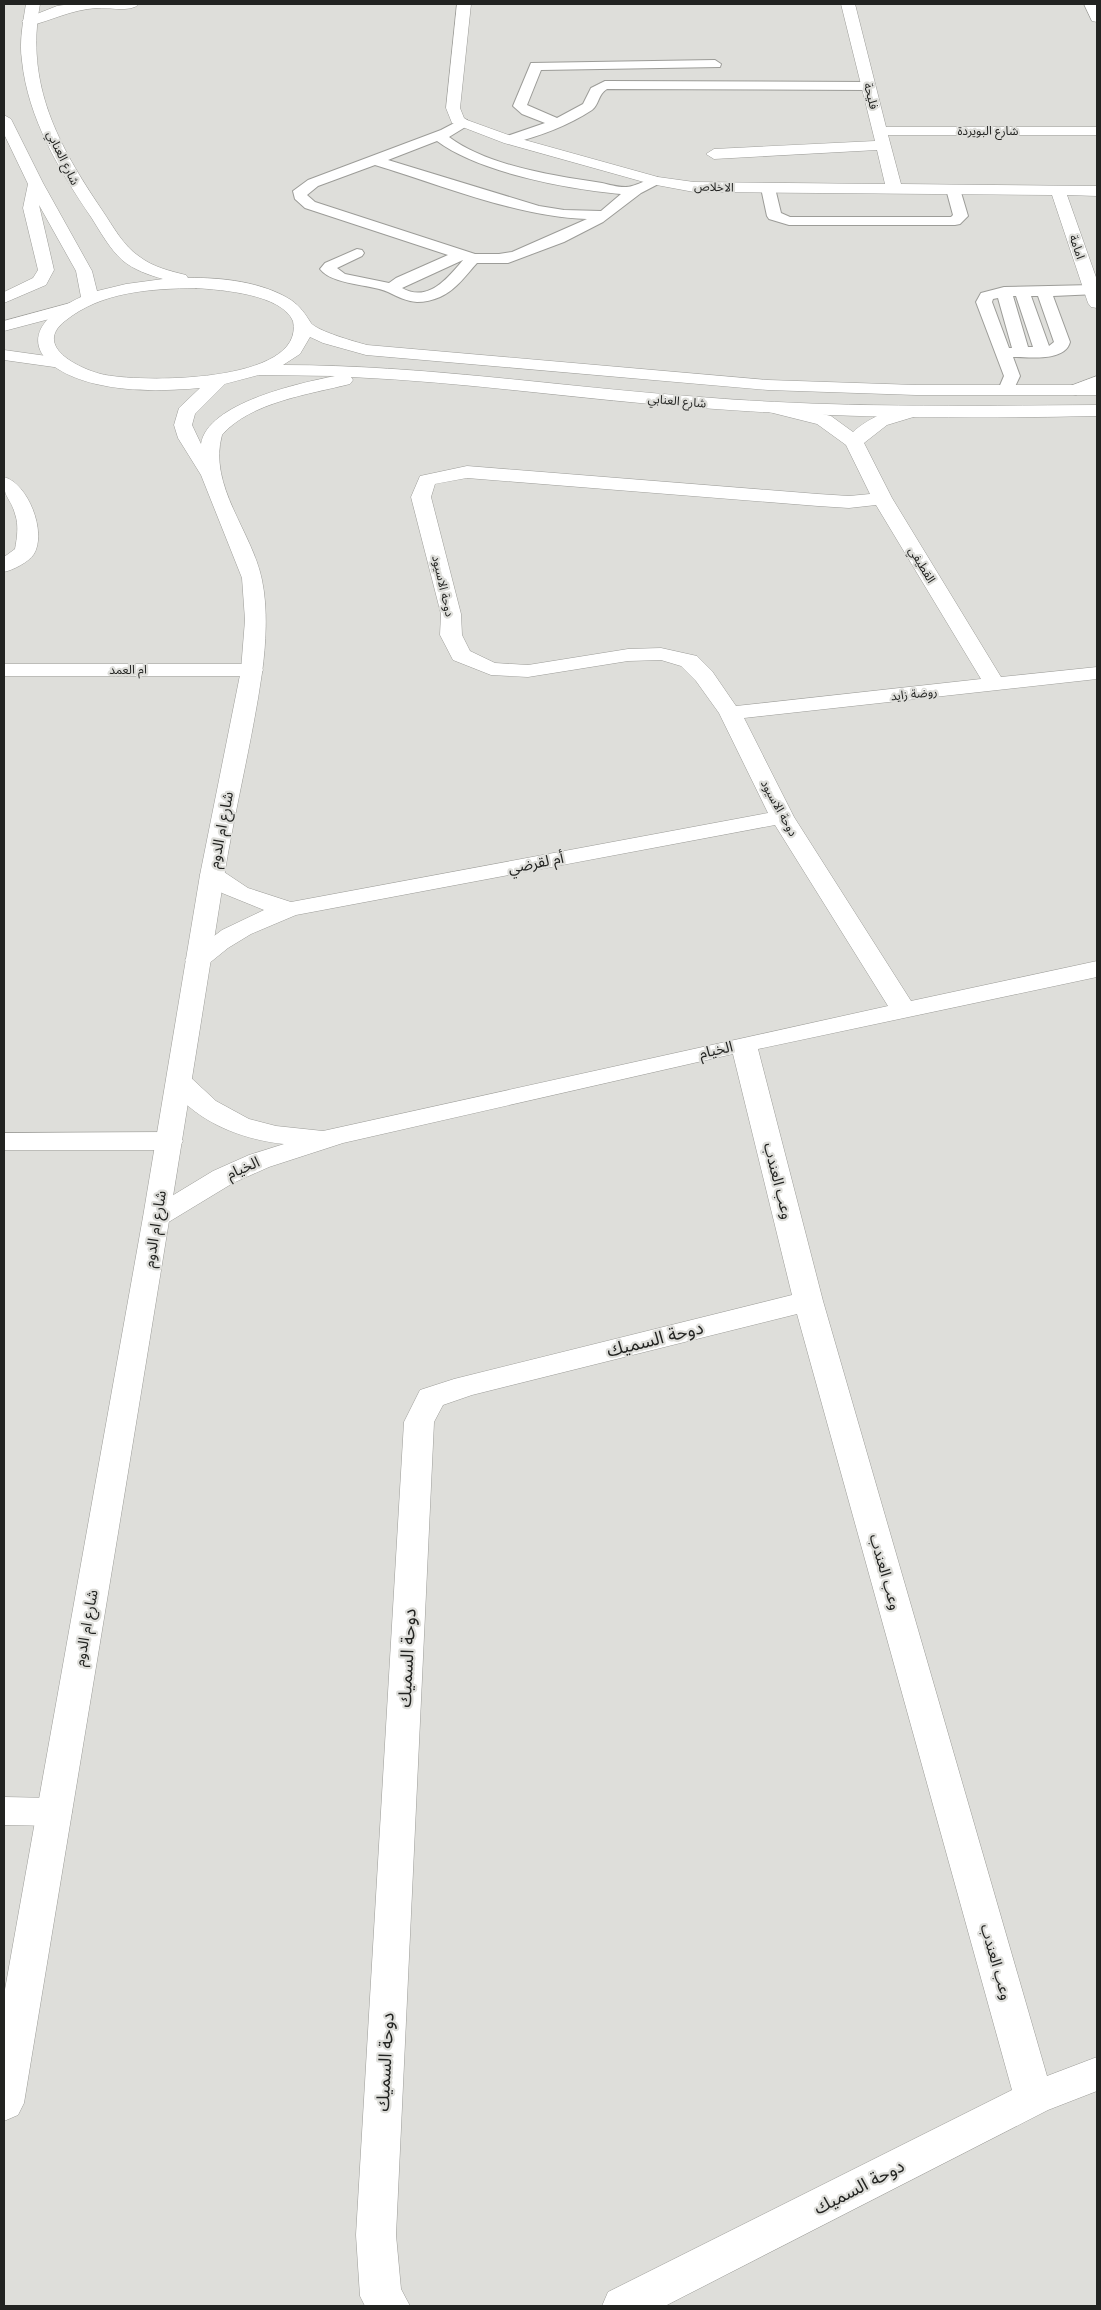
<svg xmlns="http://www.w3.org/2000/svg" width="1101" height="2310" font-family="Quicksand,'Noto Sans Arabic',sans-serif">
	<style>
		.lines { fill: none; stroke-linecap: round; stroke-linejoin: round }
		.service-casing { stroke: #9c9c98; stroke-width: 2 }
		.pedestrian-casing { stroke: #9c9c98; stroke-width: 1 }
		.minor-casing { stroke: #9c9c98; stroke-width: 1 }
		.tertiary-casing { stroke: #9c9c98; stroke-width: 1 }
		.service { fill: #fff; fill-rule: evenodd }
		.pedestrian { fill: #fff; fill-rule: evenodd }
		.minor { fill: #fff; fill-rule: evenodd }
		.tertiary { fill: #fff; fill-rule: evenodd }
		.labels { text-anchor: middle; stroke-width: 4.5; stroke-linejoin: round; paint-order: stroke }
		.far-street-label { font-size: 12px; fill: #222321; stroke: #dededa }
		.street-label { font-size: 15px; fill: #222321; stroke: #dededa }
		.near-street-label { font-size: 18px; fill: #222321; stroke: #dededa }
	</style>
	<rect width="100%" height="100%" fill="#dededa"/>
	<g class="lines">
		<defs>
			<g id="service">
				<path d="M715 60 721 64 720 67 541 70 527 105 557 118 583 104 591 88 605 81 868 82 875 86 868 90 607 89C598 94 599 105 592 110 568 126 537 137 509 144L502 140 504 137 545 123 522 114 513 106 531 63Z"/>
				<path d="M462 119 467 120 469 123 467 126 449 137C488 166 554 176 602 183 610 185 624 189 632 186 640 184 648 179 657 177L664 181 641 193 603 222 564 242 508 263H477C466 275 456 290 440 297 433 300 425 302 417 302 406 301 398 297 388 292 370 284 332 285 320 269L325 263 357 249 362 250 364 253 362 256 337 268 345 274 389 283 396 278 448 255 305 208 295 199 293 191 308 180 441 130ZM437 141C480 173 568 189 621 194L601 211 564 210 539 206 388 160ZM375 165C441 185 518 217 587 219L512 252 499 254H475L315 202 307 195 318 186ZM463 260C448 278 428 303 402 288Z"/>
				<path d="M768 184 775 188 781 213 790 217H951L953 215 946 189 953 185 960 189 968 216 960 224 955 225H789L769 219 767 216 761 188Z"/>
				<path d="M1093 285 1097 286V294L1053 296 1070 342C1065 362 1029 357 1013 357L1020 376 1012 393H1000L998 390 1004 376 976 302 981 293 1004 287ZM1013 296H1016L1033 347H1028ZM1031 296H1038L1054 342 1049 346ZM998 298 1012 348H1009L992 302 993 299Z"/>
			</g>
			<path id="pedestrian" d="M169 1132 179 1135 183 1141 179 1147 169 1150H4V1133Z"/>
			<g id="minor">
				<path d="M71 4H139C131 13 108 7 97 8 70 10 53 20 29 26L22 22 24 19 57 6Z"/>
				<path d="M457 4H471L460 108 464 118 467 120 514 137 658 177 694 182 885 184 877 150 714 159 706 154 714 149 875 141 841 4H855L886 127H1097V135H888L901 184 1097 186V196L1067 195 1097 280V308L1091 307 1088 303 1052 195 694 192 651 184 504 143 452 123 446 108Z"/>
				<path d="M1084 4H1097V22L1092 21Z"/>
				<path d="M70 303 76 304 79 308 76 312 4 331V321Z"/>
				<path d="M4 350 61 358 67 359 70 363 67 367 61 368 4 360Z"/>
				<path d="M1097 376V387L1076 395 1070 394 1067 390 1070 386Z"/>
				<path d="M771 402 831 416 853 432C867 419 900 402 920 407L923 411 920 415 887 425 864 443 892 498 1001 677 1097 667V679L744 718 794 817 911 1001 1097 961V977L758 1049 823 1301 1047 2076 1097 2057V2091L1048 2110 665 2306H602L608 2292 1012 2090 797 1314 472 1395 443 1405 434 1422 396 2235 401 2289 410 2306H365L360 2296 356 2235 404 1422 420 1390 454 1379 792 1295 733 1054 343 1143 269 1167 233 1183 167 1223 157 1226 147 1223 143 1217 147 1211 213 1171 249 1155 284 1144C238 1139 192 1120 166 1081L170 1075 179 1073 188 1075 216 1101 249 1119 276 1126 323 1131 888 1006 775 825 296 915 251 934 228 948 207 965 198 968 189 965 185 960 189 955 222 930 264 910 222 893 200 875 203 870 212 868 221 870 248 888 291 902 768 813 719 713 696 681 681 666 661 660 628 661 528 677 491 675 453 660 440 635 441 614 411 497 420 476 467 466 818 494 849 496 870 494 846 445 817 424 765 411 762 407 765 403ZM467 478 818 506 849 508 876 505 981 679 736 706 712 671 697 656 661 648 628 649 528 665 495 663 470 651 462 635 461 614 431 497 435 484Z"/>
				<path d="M4 477C28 483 47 532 34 554 29 562 13 570 4 572V557L15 549C17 538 19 525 15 514 10 496 3 499 4 477Z"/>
				<path d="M4 664H252L260 665 263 670 260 675 252 676H4Z"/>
				<path d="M4 1797 54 1798 67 1802 72 1812 67 1822 54 1826 4 1825Z"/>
			</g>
			<path id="tertiary" d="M26 4H40C25 84 58 145 102 210 113 226 123 246 140 257 153 267 170 271 186 275L188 278C221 277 263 282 291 300 301 307 305 314 311 323 317 331 356 342 367 345L768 380 916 385H1097V395H916L768 390 366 355 323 343 310 337 300 354 283 365C423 365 561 387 700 397 832 408 965 406 1097 405V416C965 419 832 418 701 408 584 400 468 382 351 377L353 380 350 384C311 394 250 402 222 435 208 486 252 531 262 580 268 609 266 644 262 673 252 743 234 812 223 883 159 1290 91 1696 24 2103L18 2115 4 2121V1995L143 1217 200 875 241 670 245 620 242 578 201 475 178 438 174 425 179 408 200 388C166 391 130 392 96 384 33 369 12 329 81 297L76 271 39 205 54 270 46 285 4 303V292L33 278 38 270 23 208 28 184 4 134V115L11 119 43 183 92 271 97 291 126 284 163 279C149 275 134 270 122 260 109 248 100 231 91 217 59 170 28 118 22 61 19 41 23 23 26 4ZM196 288C222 290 281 294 293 321 306 384 137 383 101 374 78 368 33 346 65 321 102 291 151 289 196 288ZM259 375 335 376C300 383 207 403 201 444L192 425 195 414 225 384Z"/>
		</defs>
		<use href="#service" class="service-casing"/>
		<use href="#pedestrian" class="pedestrian-casing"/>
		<use href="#minor" class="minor-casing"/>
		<use href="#tertiary" class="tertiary-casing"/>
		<use href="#service" class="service"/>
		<use href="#pedestrian" class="pedestrian"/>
		<use href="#minor" class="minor"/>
		<use href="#tertiary" class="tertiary"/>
	</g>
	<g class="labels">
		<g class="far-street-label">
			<text transform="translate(871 96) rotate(76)" y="4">فليحة</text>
			<text x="988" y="135">شارع البويردة</text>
			<text transform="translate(63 158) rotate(64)" y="4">شارع العنابي</text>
			<text transform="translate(714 187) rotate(2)" y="4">الاخلاص</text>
			<text transform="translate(1077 247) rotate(71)" y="4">امامة</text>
			<text transform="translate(677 401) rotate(5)" y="4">شارع العنابي</text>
			<text transform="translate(922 565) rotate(59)" y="4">القطيفي</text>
			<text transform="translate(443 586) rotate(77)" y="4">دوحة الاسيود</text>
			<text x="128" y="674">ام العمد</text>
			<text transform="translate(914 694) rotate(-6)" y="4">روضة زايد</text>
			<text transform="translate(779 808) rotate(61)" y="4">دوحة الاسيود</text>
		</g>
		<g class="street-label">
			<text transform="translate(221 830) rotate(-79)" y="5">شارع ام الدوم</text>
			<text transform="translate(536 863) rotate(-11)" y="5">أم لقرضي</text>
			<text transform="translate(716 1050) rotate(-13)" y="5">الخيام</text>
			<text transform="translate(243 1168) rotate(-24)" y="5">الخيام</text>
			<text transform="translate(778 1181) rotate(76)" y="5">وعب العندب</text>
			<text transform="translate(155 1229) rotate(-81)" y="5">شارع ام الدوم</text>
			<text transform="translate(885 1572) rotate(74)" y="5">وعب العندب</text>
			<text transform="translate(86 1628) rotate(-80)" y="5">شارع ام الدوم</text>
			<text transform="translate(996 1962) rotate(74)" y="5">وعب العندب</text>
		</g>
		<g class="near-street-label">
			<text transform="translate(655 1339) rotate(-14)" y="6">دوحة السميك</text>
			<text transform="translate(407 1658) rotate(-87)" y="6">دوحة السميك</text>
			<text transform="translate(385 2062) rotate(-87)" y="6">دوحة السميك</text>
			<text transform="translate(859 2187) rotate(-27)" y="6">دوحة السميك</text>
		</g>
	</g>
	<rect width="1101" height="2310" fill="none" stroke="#222321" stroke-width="10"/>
</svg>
